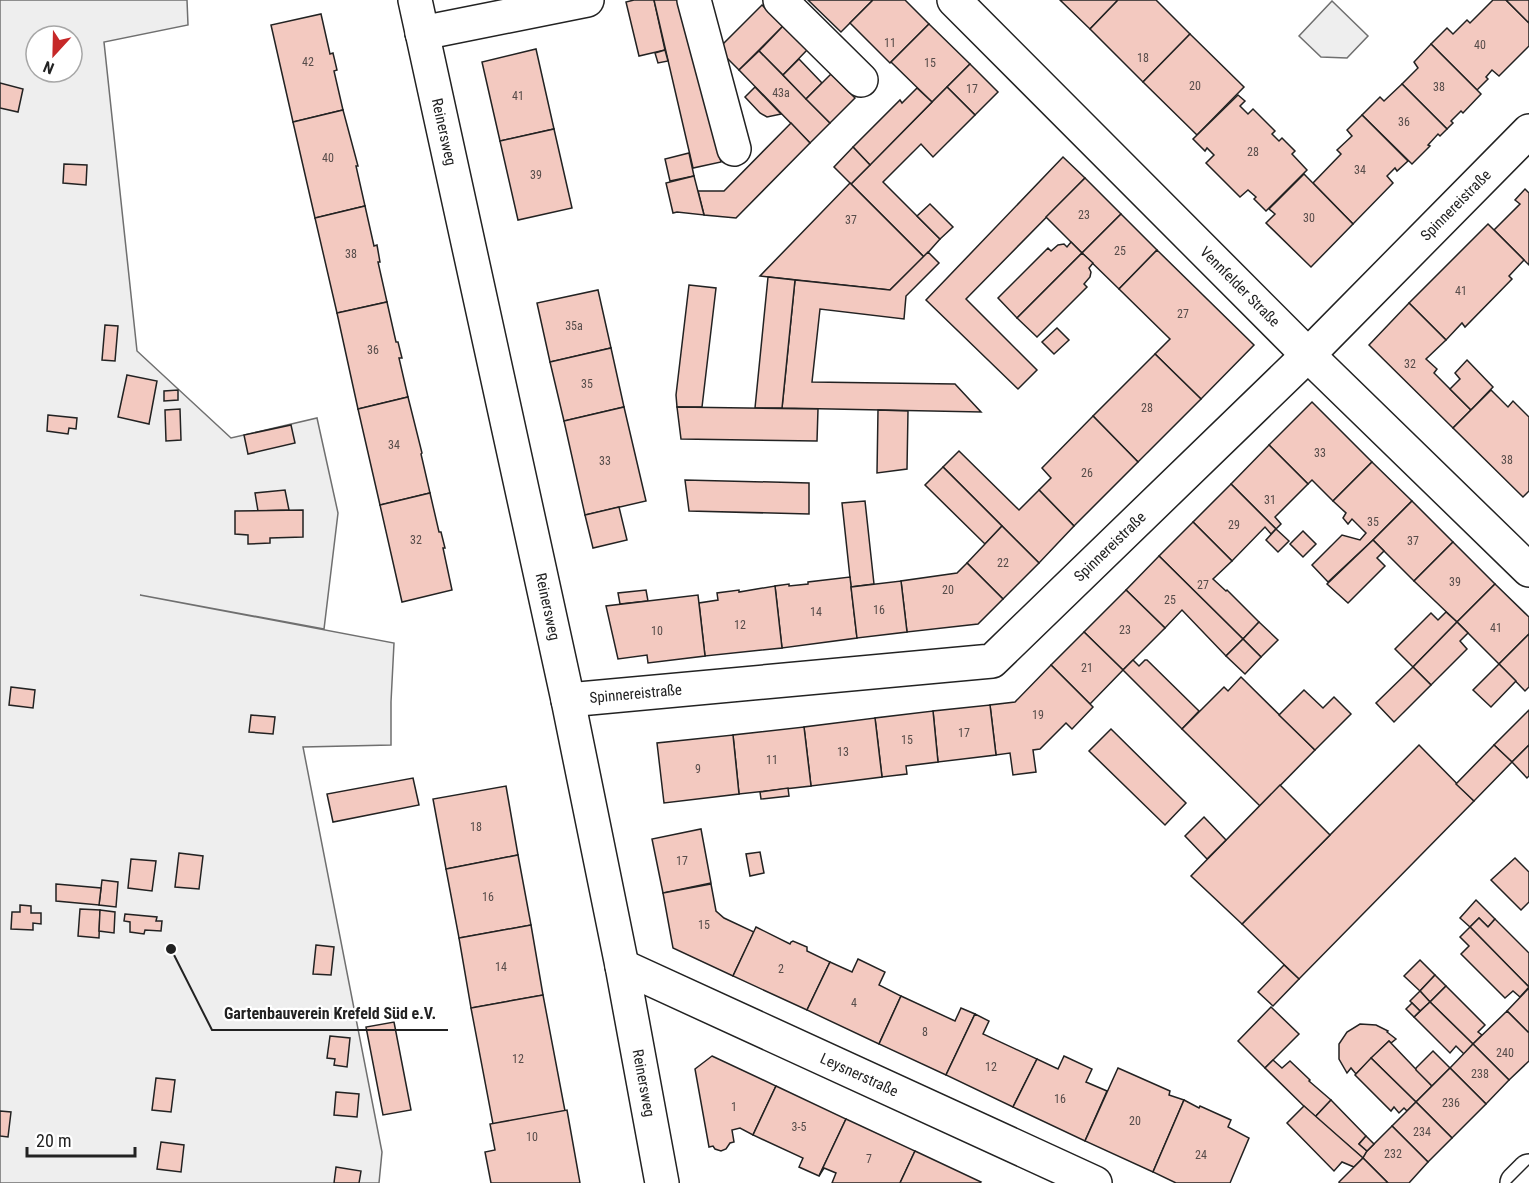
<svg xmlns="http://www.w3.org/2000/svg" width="1529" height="1183" font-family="'Roboto Condensed',sans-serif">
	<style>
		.green { fill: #eee; stroke: #6f6f6f; stroke-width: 1.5; fill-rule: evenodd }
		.building { fill: #f3c9c0; stroke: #222; stroke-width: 1.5 }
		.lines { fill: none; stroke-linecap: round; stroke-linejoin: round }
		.minor-casing { stroke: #222; stroke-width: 36 }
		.major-casing { stroke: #222; stroke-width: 36 }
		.minor { stroke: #fff; stroke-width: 33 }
		.major { stroke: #fff; stroke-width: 33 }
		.tram { stroke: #222; stroke-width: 1.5 }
		.labels { text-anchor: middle; stroke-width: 4.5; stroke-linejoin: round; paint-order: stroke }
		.number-label { font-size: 12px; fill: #564c4a }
		.street-label { font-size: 15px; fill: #222; stroke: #fff }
		.leader { fill: none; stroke: #222; stroke-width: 2 }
		.callout-dot { fill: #222; stroke: #fff; stroke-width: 2 }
		.callout-label { font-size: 16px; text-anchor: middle; font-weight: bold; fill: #222; stroke: #fff; stroke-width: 4.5; stroke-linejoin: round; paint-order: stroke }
	</style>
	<rect width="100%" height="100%" fill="#fff"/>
	<g class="green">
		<path d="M0 0H187L188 25 104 42 137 351 231 438 317 418 338 513 324 629 140 595 394 643 391 702V745L303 747 382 1152 379 1183H0ZM36 36H72V72H36Z"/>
		<path d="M1332 1 1368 36 1347 58 1321 57 1299 36Z"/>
	</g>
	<g class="building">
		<path d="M634 0H654L665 50 639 56 626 2Z"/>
		<path d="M654 0H683L721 162 693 168Z"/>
		<path d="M808 0H873L841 32Z"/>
		<path d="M873 0H905L929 24 890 63 850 23Z"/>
		<path d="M1060 0H1118L1090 29Z"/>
		<path d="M1118 0H1156L1190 34 1143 82 1090 29Z"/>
		<path d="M1493 0H1506L1529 23V46L1499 76 1492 70 1486 77 1488 79 1477 90 1431 44 1447 28 1453 34 1467 20 1470 23Z"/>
		<path d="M1506 0H1529V23Z"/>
		<path d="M762 5 783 26 739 70 718 49Z"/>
		<path d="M321 14 330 54 333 53 337 70 334 71 343 110 293 122 271 25Z"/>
		<path d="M929 24 970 64 932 102 891 62Z"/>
		<path d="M783 26 807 50 783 75 759 51Z"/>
		<path d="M1190 34 1244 87 1197 135 1143 82Z"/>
		<path d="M1431 44 1481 94 1463 113 1461 111 1451 121 1453 123 1447 129 1402 84 1418 68 1414 62Z"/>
		<path d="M536 49 554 129 500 141 482 62Z"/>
		<path d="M665 50 668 61 658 63 655 53Z"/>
		<path d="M759 51 830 123 810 143 739 70Z"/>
		<path d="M799 59 822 83 806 99 783 75Z"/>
		<path d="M970 64 998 92 975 115 947 87Z"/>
		<path d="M831 74 855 98 830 123 806 99Z"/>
		<path d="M0 83 23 89 18 112 0 108Z"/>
		<path d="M1402 84 1447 129 1440 136 1438 134 1428 145 1430 146 1412 164 1362 115 1380 97 1384 101Z"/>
		<path d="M755 87 781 114 767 117 760 113 745 97Z"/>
		<path d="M947 87 975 115 933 157 921 144 883 182 940 239 924 257 851 184Z"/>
		<path d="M917 88 932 102 870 165 853 147 900 100 902 103Z"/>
		<path d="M1238 95 1245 101 1240 106 1248 114 1253 109 1275 131 1272 134 1279 141 1282 138 1295 151 1292 154 1307 170 1266 211 1254 199 1256 197 1248 190 1240 197 1206 163 1214 155 1207 148 1205 151 1193 139Z"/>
		<path d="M343 110 358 166H356L365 206 315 218 293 122Z"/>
		<path d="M1362 115 1408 161 1397 171 1395 168 1387 176 1393 183 1353 224 1313 183 1341 154 1337 150 1352 136 1347 130Z"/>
		<path d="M791 123 810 143 736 218 704 215 698 191H724Z"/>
		<path d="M554 129 572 208 518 220 500 141Z"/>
		<path d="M853 147 870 165 851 184 834 167Z"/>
		<path d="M689 153 694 176 670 181 665 159Z"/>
		<path d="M1063 157 1085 178 966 299 1037 370 1018 389 926 300Z"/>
		<path d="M64 164 87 165 86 185 63 183Z"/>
		<path d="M1304 174 1353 224 1311 267 1266 223 1275 214 1269 209Z"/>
		<path d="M694 176 704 215 677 212 673 213 666 183Z"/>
		<path d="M1085 178 1121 214 1082 253 1046 217Z"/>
		<path d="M850 183 924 257 890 290 760 276Z"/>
		<path d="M1525 189 1529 193V265L1494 230 1520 204 1515 200Z"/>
		<path d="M930 204 953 227 940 239 917 216Z"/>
		<path d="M365 206 374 246 377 245 380 262H378L387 302 337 313 315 218Z"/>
		<path d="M1121 214 1157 250 1119 289 1082 253Z"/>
		<path d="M1488 224 1524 260 1509 276 1512 279 1465 327 1462 323 1446 340 1409 303Z"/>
		<path d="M1071 242 1082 253 1017 318 998 298 1048 248 1051 251 1058 245 1064 244 1067 247Z"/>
		<path d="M1157 250 1254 345 1201 399 1155 354 1170 339 1119 289Z"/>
		<path d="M928 252 939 263 906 296 904 319 820 309 812 382 955 384 981 412 782 408 795 280 890 290Z"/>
		<path d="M1082 253 1093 263 1089 268 1091 272 1090 277 1084 284 1087 287 1037 337 1017 318Z"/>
		<path d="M768 277 795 280 782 408H755Z"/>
		<path d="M689 285 716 288 702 407H677L676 395Z"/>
		<path d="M598 290 611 348 550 362 537 303Z"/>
		<path d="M387 302 396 342H398L402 358H399L408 397 358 409 337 313Z"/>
		<path d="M1409 303 1446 340 1426 359 1437 369 1434 373 1471 410 1453 428 1369 345Z"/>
		<path d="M105 325 118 326 115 361 102 360Z"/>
		<path d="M1057 328 1069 340 1054 354 1042 342Z"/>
		<path d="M611 348 624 407 564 421 550 362Z"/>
		<path d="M1155 354 1201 399 1138 462 1093 416Z"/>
		<path d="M1467 360 1493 387 1471 410 1450 389 1460 379 1455 373Z"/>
		<path d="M127 375 157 381 149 424 118 417Z"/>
		<path d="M178 390V400L164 401V391Z"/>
		<path d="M1491 390 1508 407 1513 401 1529 417V491L1523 497 1453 428Z"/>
		<path d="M408 397 422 453 421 454 430 493 380 505 358 409Z"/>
		<path d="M1312 402 1372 462 1333 501 1312 480 1308 484 1269 445Z"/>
		<path d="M624 407 646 501 585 515 564 421Z"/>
		<path d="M677 407 818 409 817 441 681 439Z"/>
		<path d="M180 409 181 440 166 441 165 410Z"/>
		<path d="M878 410 908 411 907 469 877 473Z"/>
		<path d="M48 415 77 418 76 429 69 428 68 434 47 431Z"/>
		<path d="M1093 416 1138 462 1074 526 1039 490 1051 478 1042 468Z"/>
		<path d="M291 425 295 443 248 454 244 435Z"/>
		<path d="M1269 445 1308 484 1275 517 1281 524 1276 529 1231 484Z"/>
		<path d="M959 451 1019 510 1039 490 1074 526 1039 563 943 467Z"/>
		<path d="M1372 462 1412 501 1373 540 1328 582 1312 565 1342 535 1360 540 1366 533 1352 519 1348 524 1343 518 1346 513 1333 501Z"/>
		<path d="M943 467 1002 526 985 544 925 485Z"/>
		<path d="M685 480 809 483V514L689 511Z"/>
		<path d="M1231 484 1276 529 1271 534 1265 527 1232 561 1193 522Z"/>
		<path d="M285 490 289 510 258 511 255 493Z"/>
		<path d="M430 493 439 532H441L445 548H443L452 590 402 602 380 505Z"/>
		<path d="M865 501 874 584 851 587 842 503Z"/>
		<path d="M1412 501 1453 542 1414 581 1373 540Z"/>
		<path d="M619 507 627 540 593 548 585 515Z"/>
		<path d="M303 510V537L270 538V543L248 544V535L235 534V511Z"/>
		<path d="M1193 522 1232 561 1213 579 1226 591 1227 590 1259 622 1243 639 1159 556Z"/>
		<path d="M1002 526 1039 563 1003 599 967 563Z"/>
		<path d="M1276 529 1289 541 1278 552 1266 540Z"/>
		<path d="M1303 531 1316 544 1303 557 1290 544Z"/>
		<path d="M1373 540 1384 551 1377 558 1385 566 1348 603 1327 584Z"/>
		<path d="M1453 542 1495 584 1457 622 1414 581Z"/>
		<path d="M1159 556 1243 639 1226 656 1182 610 1165 628 1126 590Z"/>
		<path d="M967 563 1003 599 978 624 907 632 901 581 957 573Z"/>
		<path d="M850 577 857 638 782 648 775 586 789 584V586L808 584V582Z"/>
		<path d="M901 581 907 632 857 638 851 587Z"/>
		<path d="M1495 584 1529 617V634L1499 664 1457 622Z"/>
		<path d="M775 586 782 648 705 656 699 603 718 600 717 593 739 590V592Z"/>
		<path d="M646 590 648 601 620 604 618 593Z"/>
		<path d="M1126 590 1165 628 1123 670 1084 632Z"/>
		<path d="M698 595 705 656 648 663 647 655 618 659 606 606Z"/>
		<path d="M1446 612 1457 622 1413 667 1395 649 1431 613 1438 620Z"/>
		<path d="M1259 622 1278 640 1261 657 1243 639Z"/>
		<path d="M1457 622 1468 633 1460 641 1467 649 1431 685 1413 667Z"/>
		<path d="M1084 632 1123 670 1090 704 1051 665Z"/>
		<path d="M1529 634V687L1525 691 1499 664Z"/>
		<path d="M1243 639 1261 657 1245 674 1226 656Z"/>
		<path d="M1133 660 1139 666 1145 660H1147L1199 711 1182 729 1123 670Z"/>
		<path d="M1499 664 1516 681 1491 707 1473 690Z"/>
		<path d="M1051 665 1093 707 1072 729 1066 723 1040 749 1033 750 1036 772 1013 775 1010 753 996 755 990 705 1015 702Z"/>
		<path d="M1413 667 1431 685 1394 722 1376 703Z"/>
		<path d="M1241 677 1315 750 1260 806 1182 729 1224 687 1228 691Z"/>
		<path d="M11 687 35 690 33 708 9 705Z"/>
		<path d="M1304 690 1323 708 1334 697 1351 714 1315 750 1279 715Z"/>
		<path d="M990 705 996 755 938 762 933 711Z"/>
		<path d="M1529 710V745L1512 762 1494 745Z"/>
		<path d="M933 711 938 762 906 766 907 774 882 777 875 718Z"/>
		<path d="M251 715 275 717 273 734 249 732Z"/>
		<path d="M875 718 882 777 811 786 804 727Z"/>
		<path d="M804 727 811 786 739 794 733 735Z"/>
		<path d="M1111 729 1186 803 1165 825 1089 751Z"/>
		<path d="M733 735 739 794 664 803 657 743Z"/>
		<path d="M1419 745 1474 801 1299 979 1242 924Z"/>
		<path d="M1494 745 1512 762 1474 801 1456 784Z"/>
		<path d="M1529 745V776L1527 778 1512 762Z"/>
		<path d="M413 778 419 805 333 822 327 794Z"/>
		<path d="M1280 785 1330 835 1242 924 1191 876Z"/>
		<path d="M506 786 518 855 446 869 433 799Z"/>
		<path d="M788 788 789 796 761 799 760 792Z"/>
		<path d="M1204 817 1226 840 1207 859 1185 836Z"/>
		<path d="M701 829 711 883 663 893 652 839Z"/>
		<path d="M760 852 764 873 750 876 746 854Z"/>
		<path d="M179 853 203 856 199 889 175 887Z"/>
		<path d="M518 855 531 925 459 938 446 869Z"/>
		<path d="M1515 858 1529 872V902L1521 910 1491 880Z"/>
		<path d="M131 859 156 861 152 891 128 888Z"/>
		<path d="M102 880 118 882 116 907 99 905Z"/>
		<path d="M56 884 101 888 99 905 56 901Z"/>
		<path d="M711 884 716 911 724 918 754 932 733 976 673 948 663 893Z"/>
		<path d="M1476 900 1495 919 1488 927 1479 918 1470 927 1460 918Z"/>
		<path d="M20 905 31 906V913H41V924L33 923V930L11 929 12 912H20Z"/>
		<path d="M80 909 100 910 99 938 78 936Z"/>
		<path d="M100 910 115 912 114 933 99 931Z"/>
		<path d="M125 914 157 917 156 921H162L161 931 145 930 144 934 130 932V922L124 921Z"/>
		<path d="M1479 918 1488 927 1495 919 1529 953V987L1470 927Z"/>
		<path d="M531 925 543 995 471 1008 459 938Z"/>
		<path d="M756 927 790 944 791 942 793 941 807 947V951L830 962 807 1010 733 976Z"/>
		<path d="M1470 927 1529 987 1520 997 1513 991 1505 998 1461 954 1469 946 1460 937Z"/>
		<path d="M316 945 334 947 331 975 313 974Z"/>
		<path d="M858 959 885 972 879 985 901 996 879 1044 807 1010 830 962 852 972Z"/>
		<path d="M1420 960 1435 975 1420 991 1404 976Z"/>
		<path d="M1284 965 1299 979 1273 1006 1258 992Z"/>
		<path d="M1435 975 1446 986 1430 1002 1420 991Z"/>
		<path d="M1446 986 1485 1025 1478 1032 1482 1035 1473 1044 1430 1002Z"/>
		<path d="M1529 988V1033L1507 1011Z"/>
		<path d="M1420 991 1430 1002 1420 1011 1410 1001Z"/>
		<path d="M543 995 565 1111 493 1124 471 1008Z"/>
		<path d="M901 996 955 1021 961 1008 975 1014 946 1075 879 1044Z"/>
		<path d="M1430 1002 1473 1044 1464 1054 1456 1046 1450 1053 1414 1017Z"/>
		<path d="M1412 1003 1420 1011 1414 1017 1406 1009Z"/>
		<path d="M1271 1007 1299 1034 1265 1068 1238 1041Z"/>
		<path d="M1507 1011 1529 1033V1061L1509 1080 1473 1044Z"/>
		<path d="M975 1014 989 1021 983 1034 1037 1059 1013 1107 946 1075Z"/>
		<path d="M394 1022 411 1110 383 1115 366 1027Z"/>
		<path d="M1360 1024 1376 1025 1388 1031 1387 1032 1396 1039 1391 1043 1389 1041 1356 1074 1351 1068 1347 1073 1339 1059V1044L1347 1032Z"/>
		<path d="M330 1036 350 1038 347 1067 334 1065 335 1059 327 1058Z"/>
		<path d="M1389 1041 1432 1086 1416 1102 1371 1058Z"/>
		<path d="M1473 1044 1509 1080 1486 1104 1450 1068Z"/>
		<path d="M1433 1051 1450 1068 1432 1086 1416 1070V1068Z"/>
		<path d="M712 1056 776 1086 753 1135 740 1128 732 1130 734 1142 730 1143 726 1149 721 1151 715 1149 713 1146 709 1147 695 1069Z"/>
		<path d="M1064 1056 1092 1069 1086 1082 1107 1091 1085 1141 1013 1107 1037 1059 1058 1069Z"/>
		<path d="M1371 1058 1416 1102 1407 1111 1404 1108 1399 1113 1394 1107 1391 1111 1355 1075Z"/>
		<path d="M1273 1060 1282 1068 1290 1061 1310 1080 1309 1081 1331 1100 1315 1117 1265 1068Z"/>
		<path d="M1118 1068 1170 1091 1169 1095 1184 1100 1153 1172 1085 1141Z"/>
		<path d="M1450 1068 1486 1104 1452 1138 1416 1102Z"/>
		<path d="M156 1078 175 1080 171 1112 152 1110Z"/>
		<path d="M776 1086 846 1119 819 1176 799 1167 803 1158 753 1135Z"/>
		<path d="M336 1092 359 1094 357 1117 334 1115Z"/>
		<path d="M1184 1100 1199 1108 1200 1106 1231 1120 1228 1127 1249 1138 1230 1183H1176L1153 1172Z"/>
		<path d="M1331 1100 1366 1136 1359 1144 1367 1151 1363 1158 1315 1117Z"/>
		<path d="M1416 1102 1452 1138 1428 1162 1392 1126Z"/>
		<path d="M1304 1106 1363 1158 1354 1167 1342 1162 1334 1171 1287 1123Z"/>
		<path d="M567 1110 580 1183H491L485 1152 495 1150 490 1124Z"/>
		<path d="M0 1111 11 1112 8 1137 0 1136Z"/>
		<path d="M846 1119 915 1151 900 1183H832L836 1173 824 1168 819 1176Z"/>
		<path d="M1392 1126 1428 1162 1409 1183H1388L1363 1158 1367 1151Z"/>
		<path d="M1366 1136 1374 1144 1367 1151 1359 1144Z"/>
		<path d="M161 1142 184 1145 181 1172 157 1169Z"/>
		<path d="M915 1151 981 1182 980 1183H900Z"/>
		<path d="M1363 1158 1388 1183H1339V1182Z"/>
		<path d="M336 1167 361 1171 359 1183H334Z"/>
	</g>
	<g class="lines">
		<defs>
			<g id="minor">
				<path id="s1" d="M415 0 568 700 622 966 662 1183"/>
				<path d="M694 0 734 149"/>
				<path d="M780 0 861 80"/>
				<path id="s2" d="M954 0 1308 355 1529 570"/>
				<path d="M422 33 587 0"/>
				<path id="s3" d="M568 700 992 661 1308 355 1529 131"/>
				<path id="s4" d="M622 966 1095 1183"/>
			</g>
			<path id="major" d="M1517 1183 1529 1171"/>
		</defs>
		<use href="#minor" class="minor-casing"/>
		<use href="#major" class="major-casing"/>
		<use href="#minor" class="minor"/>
		<use href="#major" class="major"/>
		<path class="tram" d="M1511 1183 1529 1165"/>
	</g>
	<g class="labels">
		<g class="number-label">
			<text x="890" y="47">11</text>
			<text x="1480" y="49">40</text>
			<text x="1143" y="62">18</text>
			<text x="308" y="66">42</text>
			<text x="930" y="67">15</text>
			<text x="1195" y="90">20</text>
			<text x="1439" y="91">38</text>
			<text x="972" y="93">17</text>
			<text x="781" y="97">43a</text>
			<text x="518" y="100">41</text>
			<text x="1404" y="126">36</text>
			<text x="1253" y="156">28</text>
			<text x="328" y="162">40</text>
			<text x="1360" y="174">34</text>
			<text x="536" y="179">39</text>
			<text x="1084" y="219">23</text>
			<text x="1309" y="222">30</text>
			<text x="851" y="224">37</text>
			<text x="1120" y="255">25</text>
			<text x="351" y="258">38</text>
			<text x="1461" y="295">41</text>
			<text x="1183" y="318">27</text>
			<text x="574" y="330">35a</text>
			<text x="373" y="354">36</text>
			<text x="1410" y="368">32</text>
			<text x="587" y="388">35</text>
			<text x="1147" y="412">28</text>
			<text x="394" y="449">34</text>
			<text x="1320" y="457">33</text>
			<text x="1507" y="464">38</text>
			<text x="605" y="465">33</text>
			<text x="1087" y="477">26</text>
			<text x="1270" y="504">31</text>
			<text x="1373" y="526">35</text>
			<text x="1234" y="529">29</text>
			<text x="416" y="544">32</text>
			<text x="1413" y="545">37</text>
			<text x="1003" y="567">22</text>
			<text x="1455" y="586">39</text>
			<text x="1203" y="589">27</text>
			<text x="948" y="594">20</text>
			<text x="1170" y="604">25</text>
			<text x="879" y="614">16</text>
			<text x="816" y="616">14</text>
			<text x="740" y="629">12</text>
			<text x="1496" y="632">41</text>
			<text x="1125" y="634">23</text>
			<text x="657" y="635">10</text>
			<text x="1087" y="672">21</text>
			<text x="1038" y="719">19</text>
			<text x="964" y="737">17</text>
			<text x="907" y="744">15</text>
			<text x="843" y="756">13</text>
			<text x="772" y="764">11</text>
			<text x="698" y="773">9</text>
			<text x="476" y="831">18</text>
			<text x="682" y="865">17</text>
			<text x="488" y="901">16</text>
			<text x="704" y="929">15</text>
			<text x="501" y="971">14</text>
			<text x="781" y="973">2</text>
			<text x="854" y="1007">4</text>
			<text x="925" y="1036">8</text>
			<text x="1505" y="1057">240</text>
			<text x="518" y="1063">12</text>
			<text x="991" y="1071">12</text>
			<text x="1480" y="1078">238</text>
			<text x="1060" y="1103">16</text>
			<text x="1451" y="1107">236</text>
			<text x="734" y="1111">1</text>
			<text x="1135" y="1125">20</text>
			<text x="799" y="1131">3-5</text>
			<text x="1422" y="1136">234</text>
			<text x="532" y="1141">10</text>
			<text x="1393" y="1158">232</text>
			<text x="1201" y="1159">24</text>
			<text x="869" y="1163">7</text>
		</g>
		<g class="street-label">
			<text dy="5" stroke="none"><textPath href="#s1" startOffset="135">Reinersweg</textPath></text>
			<text dy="5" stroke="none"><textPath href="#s3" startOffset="1076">Spinnereistraße</textPath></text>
			<text dy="5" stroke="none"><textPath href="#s2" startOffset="405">Vennfelder Straße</textPath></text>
			<text dy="5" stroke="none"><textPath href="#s3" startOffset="590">Spinnereistraße</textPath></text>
			<text dy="5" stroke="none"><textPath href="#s1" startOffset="621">Reinersweg</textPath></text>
			<text dy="5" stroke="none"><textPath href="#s3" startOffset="68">Spinnereistraße</textPath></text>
			<text dy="5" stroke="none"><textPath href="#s4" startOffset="261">Leysnerstraße</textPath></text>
			<text dy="5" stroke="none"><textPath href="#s1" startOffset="1107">Reinersweg</textPath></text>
		</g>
	</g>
	<path class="leader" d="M171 949L212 1030H448"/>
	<circle class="callout-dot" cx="171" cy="949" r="6"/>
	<g class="callout-label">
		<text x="330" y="1019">Gartenbauverein Krefeld Süd e.V.</text>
	</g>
	<g transform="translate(54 54) rotate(202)"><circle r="28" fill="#ffffff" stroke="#a7a7a7" stroke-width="1.5"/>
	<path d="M0-4.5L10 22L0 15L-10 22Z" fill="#c62828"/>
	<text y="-9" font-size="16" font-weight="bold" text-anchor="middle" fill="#222222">N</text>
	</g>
	<path d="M27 1147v9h108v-9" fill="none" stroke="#222222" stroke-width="3"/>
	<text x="36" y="1147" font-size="18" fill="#222222" stroke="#ffffff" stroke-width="4.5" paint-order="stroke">20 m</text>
</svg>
